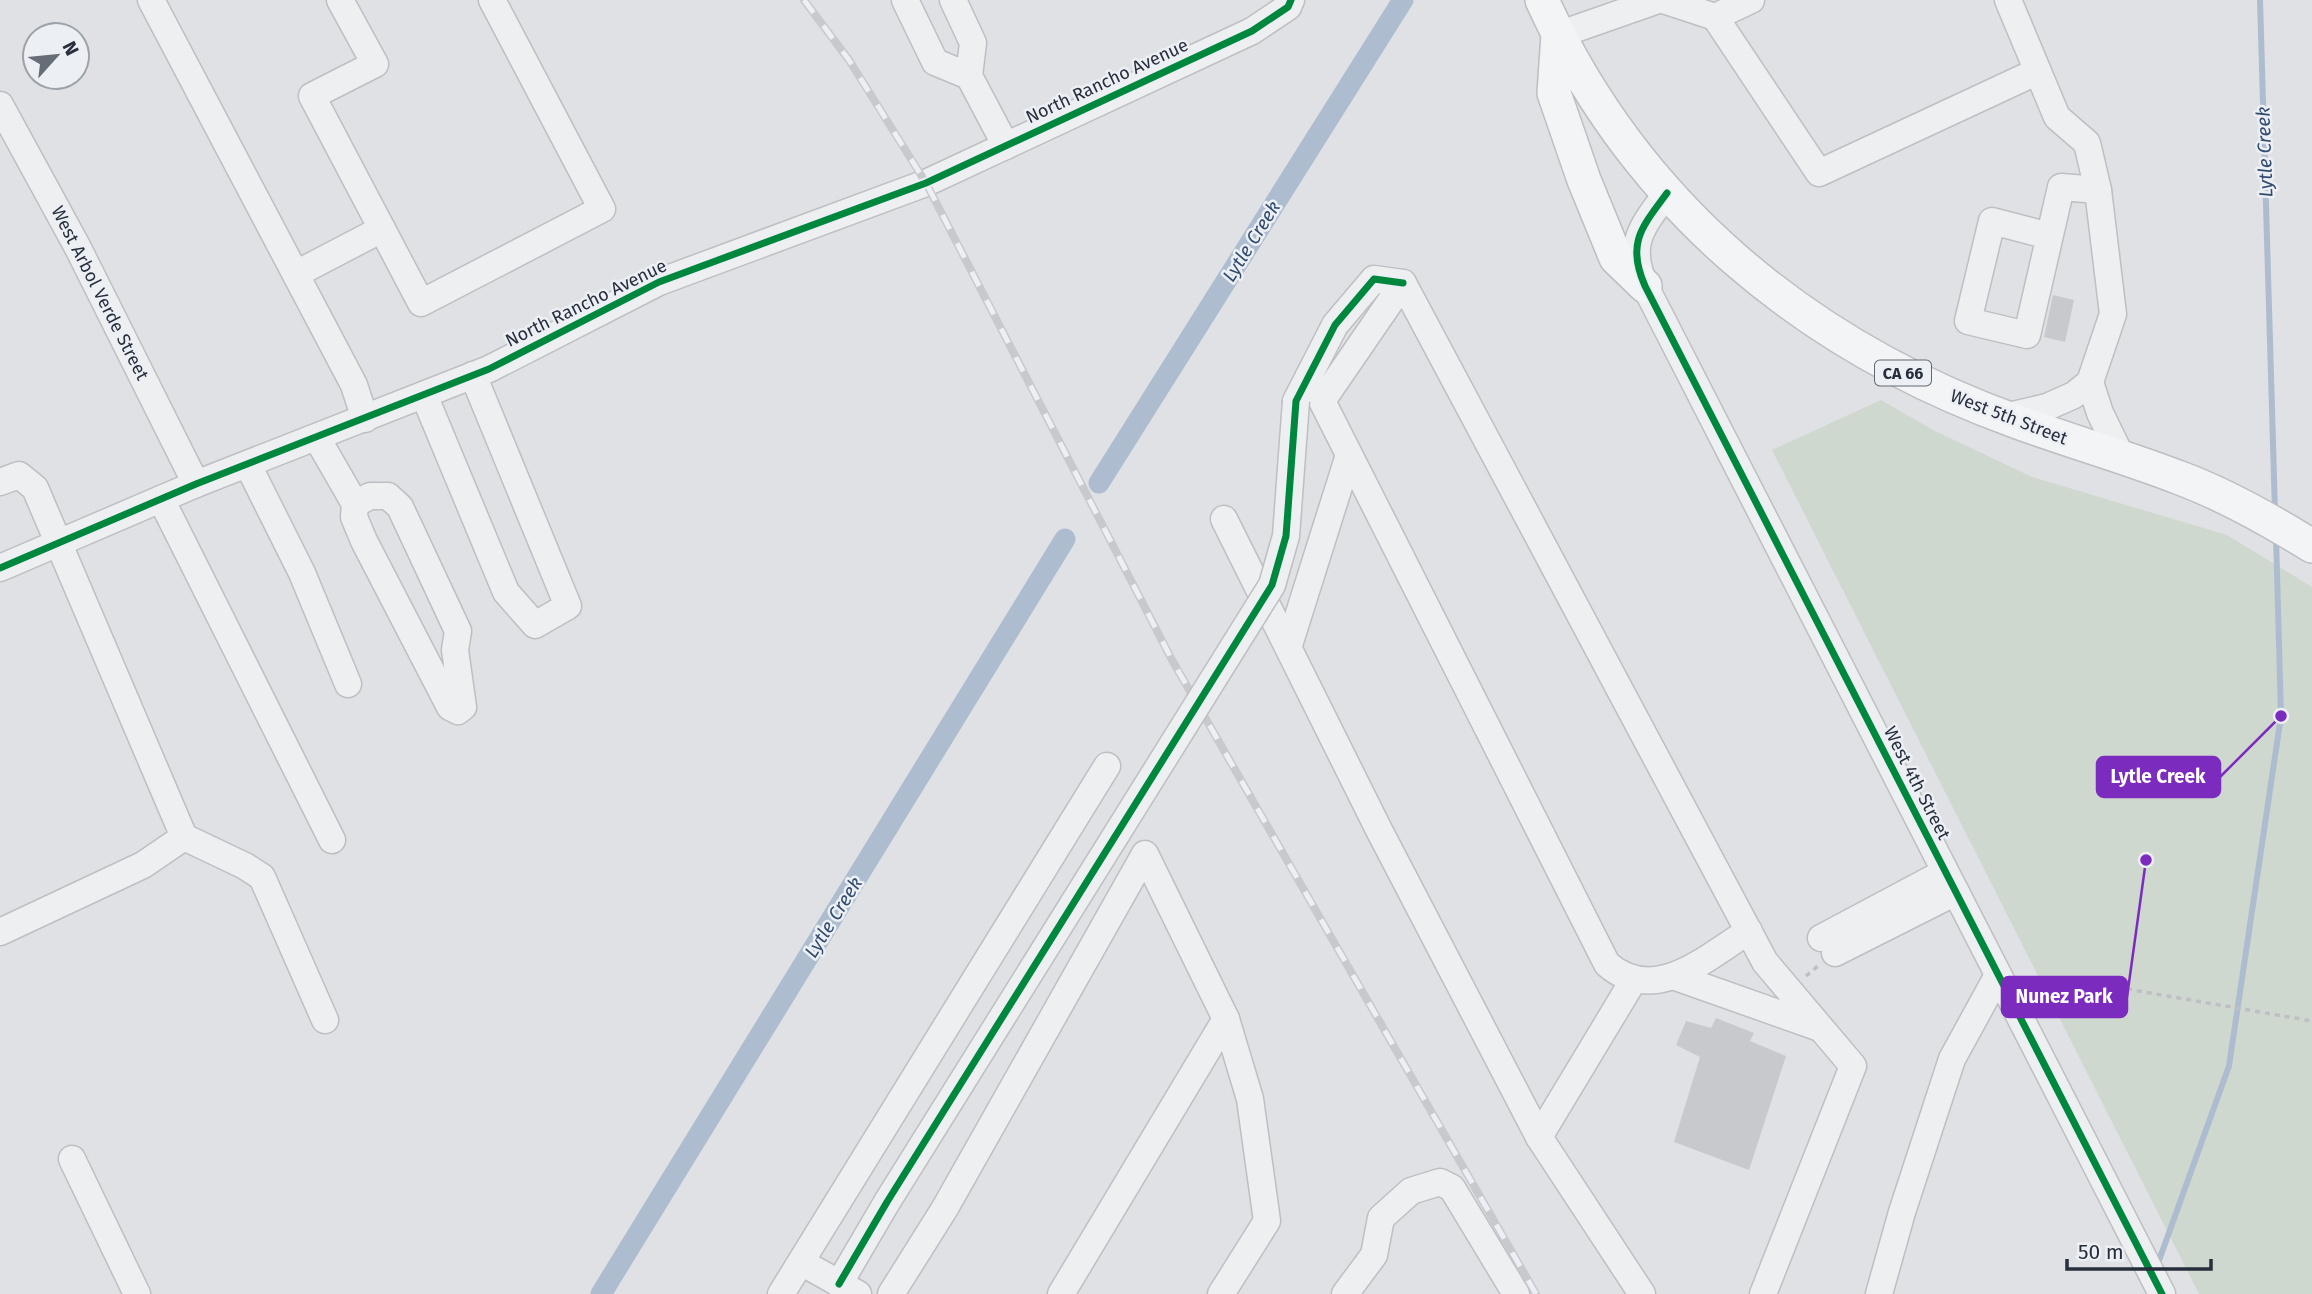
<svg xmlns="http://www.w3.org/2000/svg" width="2312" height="1294" font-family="'Fira Sans',sans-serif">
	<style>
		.green { fill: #cfd8cf }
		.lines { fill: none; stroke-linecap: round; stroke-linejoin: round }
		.stream { stroke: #adbdcf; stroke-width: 6 }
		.canal { stroke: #adbdcf; stroke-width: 21 }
		.building { fill: #c7c9cc }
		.minor-casing { stroke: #bdbfc2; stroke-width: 29 }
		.major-casing { stroke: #bcbec2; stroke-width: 36 }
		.path { stroke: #bebfc4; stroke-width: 3.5; stroke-dasharray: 5 5; stroke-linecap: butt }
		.minor { stroke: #eeeff1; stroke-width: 26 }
		.major { stroke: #f3f4f5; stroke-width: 33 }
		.rail-casing { stroke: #c7c9cc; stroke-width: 8 }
		.rail { stroke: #eceff4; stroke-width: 5; stroke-dasharray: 16; stroke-linecap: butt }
		.minor-bridge-casing { stroke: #bdbfc2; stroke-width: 29; stroke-linecap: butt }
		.minor-bridge { stroke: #eeeff1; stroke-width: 26 }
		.cycleway-casing { stroke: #eceff4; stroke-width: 11 }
		.cycleway { stroke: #00873e; stroke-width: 7 }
		.labels { text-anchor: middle; stroke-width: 5; stroke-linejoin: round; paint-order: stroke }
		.shield { fill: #eceff4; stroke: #626873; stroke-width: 2 }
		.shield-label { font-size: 16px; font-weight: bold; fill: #272e3c }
		.street-label { font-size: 18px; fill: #272e3c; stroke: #eceff4 }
		.water-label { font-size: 19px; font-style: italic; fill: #324c6f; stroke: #eceff4 }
		.leader { fill: none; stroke: #7b2cbf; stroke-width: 2.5 }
		.callout-dot { fill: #7b2cbf; stroke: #eceff4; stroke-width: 2.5 }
		.callout { fill: #7b2cbf; stroke: #7b2cbf; stroke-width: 2.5 }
		.callout-label { font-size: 19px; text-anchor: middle; font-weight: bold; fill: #fff }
	</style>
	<rect width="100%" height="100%" fill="#dfe1e4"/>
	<path class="green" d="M1881 400 1935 431 2032 477 2227 535 2312 587V1294H2199L1772 450Z"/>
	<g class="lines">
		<g class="stream">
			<path d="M2260 0 2275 512"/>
			<path d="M2157 1266 2229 1066 2281 716 2276 537"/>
		</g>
		<g class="canal">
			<path d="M1099 483 1403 0"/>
			<path d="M601 1294 1065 539"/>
		</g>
	</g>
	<g class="building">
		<path d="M2053 295 2074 300 2065 342 2044 337Z"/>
		<path d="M1716 1018 1754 1033 1750 1041 1786 1056 1749 1170 1674 1142 1700 1057 1676 1045 1686 1021 1711 1028Z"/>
	</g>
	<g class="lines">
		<defs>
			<g id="minor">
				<path d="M151 0 354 385 365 419"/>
				<path d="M340 0 375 64 312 96 421 303 602 209 492 0"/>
				<path d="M905 0 935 62 969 76"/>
				<path d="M953 0 973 43 969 76 1006 146"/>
				<path d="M1663 0 1715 17"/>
				<path d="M1751 0 1715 17 1819 173 2036 72"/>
				<path d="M1558 35 1658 0"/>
				<path d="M0 105 78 248 196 484"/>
				<path d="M1667 193C1642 227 1626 243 1645 286L2162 1294"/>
				<path d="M2049 236 1992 221 1968 321 2027 335 2061 187 2098 190"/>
				<path d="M296 274 382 229"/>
				<path d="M2090 382 2100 413 2122 458"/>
				<path d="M424 395 506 592 535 625 568 606 473 375"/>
				<path d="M1296 401 1335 325 1374 279 1403 283"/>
				<path d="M2004 417 2047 407 2074 395 2090 382 2113 314 2098 190 2087 143 2057 117 2008 0"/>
				<path d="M317 438 355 504 354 517 364 541 450 707 458 711 463 707 455 650 458 631 400 507 388 496H370L355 504"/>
				<path d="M248 465 302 573 348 684"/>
				<path d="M0 482 19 475 35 488 184 837 245 866 262 877 325 1020"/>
				<path d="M161 499 332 840"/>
				<path d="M1224 519 1379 830 1539 1137 1642 1294"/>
				<path d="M0 568 196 484 489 369 659 282 926 183 1252 31 1288 7 1291 0"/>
				<path d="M1289 645 1349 455"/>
				<path d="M1749 931C1705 958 1655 1006 1607 964L1322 401 1403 283 1765 962 1853 1066 1763 1294"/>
				<path d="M0 932 143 865 184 837"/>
				<path d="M1821 938 1945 872"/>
				<path d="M1835 953 1956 892"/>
				<path d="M1673 976 1820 1028"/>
				<path d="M1539 1137 1633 981"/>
				<path d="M72 1159 137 1294"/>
				<path d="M801 1262 858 1294"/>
				<path d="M839 1284 887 1202"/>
				<path d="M781 1294 1107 766"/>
				<path d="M891 1294 945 1208 1145 854 1226 1019 1061 1294"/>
				<path d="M1221 1294 1267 1221 1250 1099 1226 1019"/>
				<path d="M1345 1294 1374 1255 1381 1218 1411 1191 1440 1182 1452 1188 1516 1294"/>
				<path d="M1879 1294 1902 1212 1952 1059 1998 975"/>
			</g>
			<g id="major">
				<path d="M1542 0C1635 205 1805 345 2015 421 2069 441 2126 457 2180 478 2226 495 2270 520 2312 546"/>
				<path d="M1558 35 1554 93 1584 180 1616 258 1645 286"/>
			</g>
		</defs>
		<use href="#minor" class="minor-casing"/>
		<use href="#major" class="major-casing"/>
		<g class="path">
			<path d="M1806 976 1818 966"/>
			<path d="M2127 989 2312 1021"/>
		</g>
		<use href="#minor" class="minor"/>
		<use href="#major" class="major"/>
		<defs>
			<path id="rail" d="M804 0 849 60 926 183 1172 660 1536 1294"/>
		</defs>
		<use href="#rail" class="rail-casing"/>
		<use href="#rail" class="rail"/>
		<defs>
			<path id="minor-bridge" d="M887 1202 1272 585 1286 536 1296 401"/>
		</defs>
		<use href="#minor-bridge" class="minor-bridge-casing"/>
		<use href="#minor-bridge" class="minor-bridge"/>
		<defs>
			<g id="cycleway">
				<path d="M1667 193C1642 227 1626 243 1645 286L2162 1294"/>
				<path d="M0 568 196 484 489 369 659 282 926 183 1252 31 1288 7 1291 0"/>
				<path d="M839 1284 887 1202 1272 585 1286 536 1296 401 1335 325 1374 279 1403 283"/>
			</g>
		</defs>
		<use href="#cycleway" class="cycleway-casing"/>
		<use href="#cycleway" class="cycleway"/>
	</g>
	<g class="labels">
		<rect class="shield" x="1875" y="360.5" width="56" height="25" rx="5"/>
		<g class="shield-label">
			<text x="1903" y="379">CA 66</text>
		</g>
		<g class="street-label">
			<text transform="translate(1107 81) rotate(-25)" y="6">North Rancho Avenue</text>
			<text transform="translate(100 293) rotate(63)" y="6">West Arbol Verde Street</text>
			<text transform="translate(586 303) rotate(-26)" y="6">North Rancho Avenue</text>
			<text transform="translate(2009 417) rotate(21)" y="6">West 5th Street</text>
			<text transform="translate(1917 783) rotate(63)" y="6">West 4th Street</text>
		</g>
		<g class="water-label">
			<text transform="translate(2264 152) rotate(-92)" y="7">Lytle Creek</text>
			<text transform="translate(1251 241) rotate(-58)" y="7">Lytle Creek</text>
			<text transform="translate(833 917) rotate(-58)" y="7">Lytle Creek</text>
		</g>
	</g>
	<path class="leader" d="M2281 716L2220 777M2146 860L2127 997"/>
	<g class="callout-dot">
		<circle cx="2281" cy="716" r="7"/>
		<circle cx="2146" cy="860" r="7"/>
	</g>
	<g class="callout">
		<rect x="2097" y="757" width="123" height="40" rx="7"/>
		<rect x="2002" y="977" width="125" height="40" rx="7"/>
	</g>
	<g class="callout-label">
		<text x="2158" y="783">Lytle Creek</text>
		<text x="2064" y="1003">Nunez Park</text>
	</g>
	<g transform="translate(56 56) rotate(63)"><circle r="33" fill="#eceff4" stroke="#9da2aa" stroke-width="2"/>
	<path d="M0-5L12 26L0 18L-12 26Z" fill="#676d77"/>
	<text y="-10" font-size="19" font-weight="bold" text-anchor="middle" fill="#272e3c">N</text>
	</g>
	<path d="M2067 1259v10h144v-10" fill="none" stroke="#272e3c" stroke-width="3.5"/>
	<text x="2078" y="1259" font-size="21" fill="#272e3c" stroke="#eceff4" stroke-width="5" paint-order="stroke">50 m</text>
</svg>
